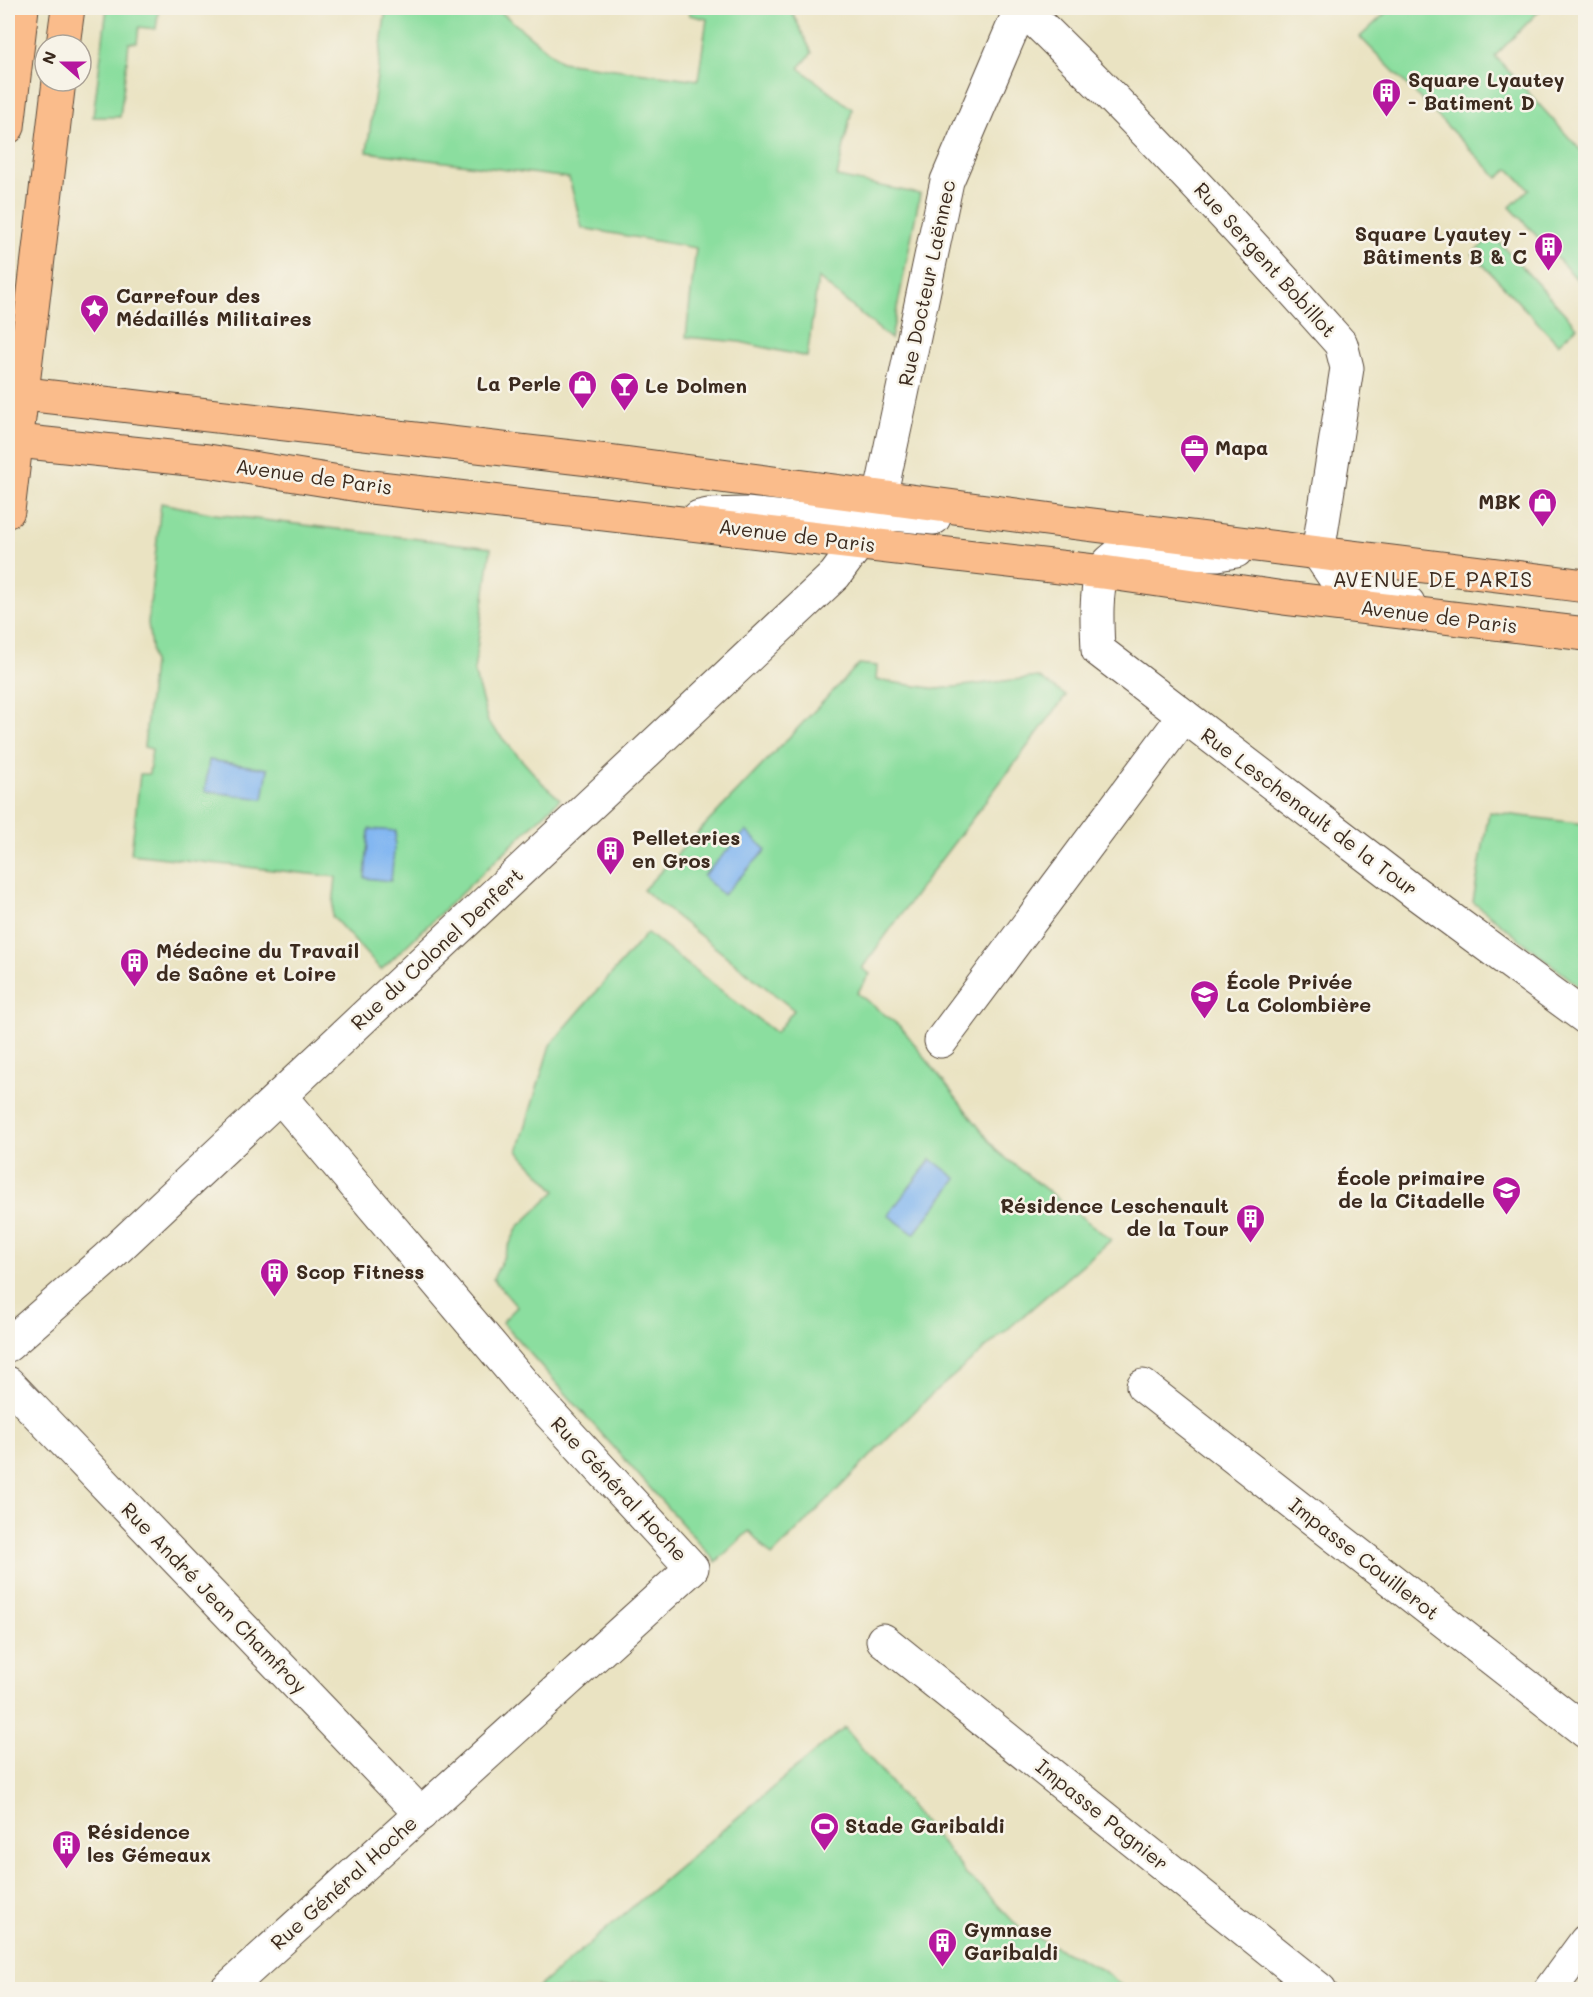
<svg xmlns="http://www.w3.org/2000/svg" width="1593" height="1997" font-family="Mali,sans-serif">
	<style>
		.green { fill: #8bde9f; stroke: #63845e; stroke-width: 1.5 }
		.water { fill: #83b7f1; stroke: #5f7088; stroke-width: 1.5 }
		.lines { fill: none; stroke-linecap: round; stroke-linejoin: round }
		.minor-casing { stroke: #554637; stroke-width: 35 }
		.major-casing { stroke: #554637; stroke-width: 35 }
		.minor { stroke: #fff; stroke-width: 33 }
		.major { stroke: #fabc8b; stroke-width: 33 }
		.labels { text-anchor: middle; stroke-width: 5; stroke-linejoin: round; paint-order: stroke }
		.poi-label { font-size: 20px; font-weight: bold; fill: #3b2a1e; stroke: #f7f3e8; text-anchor: start }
		.street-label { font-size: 20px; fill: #3b2a1e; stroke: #f7f3e8 }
		.neighbourhood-label { font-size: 21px; letter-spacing: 1.5px; fill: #3b2a1e; stroke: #f7f3e8 }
	</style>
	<rect width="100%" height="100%" fill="#f7f3e8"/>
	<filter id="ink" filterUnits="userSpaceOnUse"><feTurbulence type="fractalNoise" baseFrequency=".0167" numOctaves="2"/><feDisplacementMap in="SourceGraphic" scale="12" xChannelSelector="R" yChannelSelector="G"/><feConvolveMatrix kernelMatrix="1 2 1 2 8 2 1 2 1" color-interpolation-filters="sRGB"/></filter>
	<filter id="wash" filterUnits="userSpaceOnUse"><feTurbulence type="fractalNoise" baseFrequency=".008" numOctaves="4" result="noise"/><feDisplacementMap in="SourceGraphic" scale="24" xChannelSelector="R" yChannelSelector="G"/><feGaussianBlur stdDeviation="1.35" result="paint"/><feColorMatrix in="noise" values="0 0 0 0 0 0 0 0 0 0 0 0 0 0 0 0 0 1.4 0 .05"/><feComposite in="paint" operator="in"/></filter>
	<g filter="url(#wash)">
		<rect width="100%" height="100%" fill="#eae3c2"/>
		<g class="green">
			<path d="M107 8H159L156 29 139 27 137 43H129L120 117H93Z"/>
			<path d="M386 8H496L561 62 698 80 707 19 689 15 690 8H790L812 53 799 68 852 109 837 177 920 194 891 339 818 278 807 357 740 342 686 337 696 248 582 228 569 178 367 152Z"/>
			<path d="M1391 8H1542L1495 56 1585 155V288L1510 207 1529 189 1509 169 1498 178 1360 37Z"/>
			<path d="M1493 235 1577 327 1558 344 1473 254Z"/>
			<path d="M161 503 215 514 491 548 474 671 488 722 544 785 560 799 381 970 332 916 336 877 131 854 140 774H149L152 749 144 747 153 663 148 623Z"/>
			<path d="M859 664 877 666 876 680 938 689 1038 677 1066 696 937 865 862 968 870 974 857 993 902 1028 998 1152 1111 1240 928 1398 772 1556 749 1531 716 1562 502 1322 517 1307 493 1279 518 1227 556 1191 518 1151 550 1045 647 933 776 1033 794 1010 643 890Z"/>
			<path d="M1489 812 1585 824V991L1473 902Z"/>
			<path d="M845 1728 961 1867 965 1874 982 1888 1022 1931 1101 1969 1127 1989H536L818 1749Z"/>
		</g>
		<g class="water">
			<path d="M209 760 268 769 263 799 205 791Z"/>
			<path d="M369 829 396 831 391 881 365 878Z"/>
			<path d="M746 831 766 850 723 895 703 876Z"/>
			<path d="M931 1159 957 1179 914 1234 888 1215Z"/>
		</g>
	</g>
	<g filter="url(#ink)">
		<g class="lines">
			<defs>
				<g id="minor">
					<path d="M1022 8C1134 115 1238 228 1341 344L1347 368 1318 553 1339 584 1408 603"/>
					<path d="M699 517 708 515 746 514 835 523 860 518 880 498 947 181 1021 8"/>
					<path d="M1236 551 1218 554 1122 552C1114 558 1106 563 1102 573 1095 595 1097 626 1098 650L1417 894 1586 1018"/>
					<path d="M941 1041 1184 716"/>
					<path d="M8 1345 105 1260 835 575 875 521 894 514 934 518"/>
					<path d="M8 1383 421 1814"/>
					<path d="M1143 1386 1586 1732"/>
					<path d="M883 1640 1320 1990"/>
					<path d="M226 1990 692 1568 531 1393 280 1096"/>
					<path d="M1550 1990 1586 1941"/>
				</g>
				<g id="major">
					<path d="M63 45 68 8"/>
					<path d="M8 127 22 8"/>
					<path d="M8 392 607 461 1061 521 1586 586"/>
					<path d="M8 440 208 461 371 487 1103 572 1284 598 1586 634"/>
					<path d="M8 511 59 81"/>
				</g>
			</defs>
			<use href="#minor" class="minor-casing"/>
			<use href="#major" class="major-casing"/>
			<use href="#minor" class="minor"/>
			<use href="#major" class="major"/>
		</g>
	</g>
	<defs>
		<symbol id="building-pin" viewBox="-11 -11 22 30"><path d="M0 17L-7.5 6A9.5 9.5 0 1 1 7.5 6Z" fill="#b5179e" stroke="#f7f3e8"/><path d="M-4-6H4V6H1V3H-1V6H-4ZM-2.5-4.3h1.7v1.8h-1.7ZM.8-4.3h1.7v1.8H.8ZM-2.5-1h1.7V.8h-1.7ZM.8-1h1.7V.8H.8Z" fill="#fff"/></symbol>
		<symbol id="sight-pin" viewBox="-11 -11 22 30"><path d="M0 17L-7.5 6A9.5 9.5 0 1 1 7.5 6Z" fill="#b5179e" stroke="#f7f3e8"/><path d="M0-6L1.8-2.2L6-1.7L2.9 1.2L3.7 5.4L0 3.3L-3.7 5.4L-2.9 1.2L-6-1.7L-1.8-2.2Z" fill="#fff"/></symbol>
		<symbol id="shop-pin" viewBox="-11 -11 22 30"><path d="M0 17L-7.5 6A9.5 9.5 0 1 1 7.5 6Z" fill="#b5179e" stroke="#f7f3e8"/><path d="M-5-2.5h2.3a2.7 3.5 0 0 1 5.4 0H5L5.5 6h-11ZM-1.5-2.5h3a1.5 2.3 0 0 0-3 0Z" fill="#fff"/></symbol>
		<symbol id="bar-pin" viewBox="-11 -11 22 30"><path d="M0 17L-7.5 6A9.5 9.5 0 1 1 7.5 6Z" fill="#b5179e" stroke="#f7f3e8"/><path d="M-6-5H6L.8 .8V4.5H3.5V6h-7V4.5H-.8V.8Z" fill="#fff"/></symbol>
		<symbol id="office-pin" viewBox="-11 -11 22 30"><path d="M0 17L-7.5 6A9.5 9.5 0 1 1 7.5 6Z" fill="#b5179e" stroke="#f7f3e8"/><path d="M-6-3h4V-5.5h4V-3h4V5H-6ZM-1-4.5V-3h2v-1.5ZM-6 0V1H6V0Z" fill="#fff"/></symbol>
		<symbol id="school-pin" viewBox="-11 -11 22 30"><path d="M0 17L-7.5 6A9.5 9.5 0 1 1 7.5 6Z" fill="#b5179e" stroke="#f7f3e8"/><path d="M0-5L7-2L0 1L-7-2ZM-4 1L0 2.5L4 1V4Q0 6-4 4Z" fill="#fff"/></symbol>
		<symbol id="stadium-pin" viewBox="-11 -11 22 30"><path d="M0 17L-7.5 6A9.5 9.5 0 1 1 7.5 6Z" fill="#b5179e" stroke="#f7f3e8"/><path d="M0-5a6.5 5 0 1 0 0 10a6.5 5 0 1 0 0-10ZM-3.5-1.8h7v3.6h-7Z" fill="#fff"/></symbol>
	</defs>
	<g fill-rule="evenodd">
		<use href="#building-pin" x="1370" y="76" width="33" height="45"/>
		<use href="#building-pin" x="1532" y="230" width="33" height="45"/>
		<use href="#sight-pin" x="78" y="292" width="33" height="45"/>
		<use href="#shop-pin" x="566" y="368" width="33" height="45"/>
		<use href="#bar-pin" x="608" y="370" width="33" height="45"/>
		<use href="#office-pin" x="1178" y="432" width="33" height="45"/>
		<use href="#shop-pin" x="1526" y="486" width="33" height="45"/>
		<use href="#building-pin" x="594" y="834" width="33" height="45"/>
		<use href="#building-pin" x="118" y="946" width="33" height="45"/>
		<use href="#school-pin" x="1188" y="978" width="33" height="45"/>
		<use href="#school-pin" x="1490" y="1174" width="33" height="45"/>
		<use href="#building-pin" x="1234" y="1202" width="33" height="45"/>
		<use href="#building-pin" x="258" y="1256" width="33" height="45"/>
		<use href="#stadium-pin" x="808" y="1810" width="33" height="45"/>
		<use href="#building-pin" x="50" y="1828" width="33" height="45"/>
		<use href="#building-pin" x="926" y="1926" width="33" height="45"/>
	</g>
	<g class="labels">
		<g class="poi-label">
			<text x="1408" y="87">Square Lyautey<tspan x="1408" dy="23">- Batiment D</tspan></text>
			<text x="1527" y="241" text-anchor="end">Square Lyautey -<tspan x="1527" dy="23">Bâtiments B &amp; C</tspan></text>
			<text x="116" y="303">Carrefour des<tspan x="116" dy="23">Médaillés Militaires</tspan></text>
			<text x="561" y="391" text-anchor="end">La Perle</text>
			<text x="645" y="393">Le Dolmen</text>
			<text x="1215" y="455">Mapa</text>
			<text x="1521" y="509" text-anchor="end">MBK</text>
			<text x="632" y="845">Pelleteries<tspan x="632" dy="23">en Gros</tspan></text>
			<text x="156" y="958">Médecine du Travail<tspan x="156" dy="23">de Saône et Loire</tspan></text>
			<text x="1226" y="989">École Privée<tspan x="1226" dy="23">La Colombière</tspan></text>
			<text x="1485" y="1185" text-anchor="end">École primaire<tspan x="1485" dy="23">de la Citadelle</tspan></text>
			<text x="1229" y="1213" text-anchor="end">Résidence Leschenault<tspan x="1229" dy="23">de la Tour</tspan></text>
			<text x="296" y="1279">Scop Fitness</text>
			<text x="845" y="1833">Stade Garibaldi</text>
			<text x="87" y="1839">Résidence<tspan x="87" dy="23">les Gémeaux</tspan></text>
			<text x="964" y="1937">Gymnase<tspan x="964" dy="23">Garibaldi</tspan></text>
		</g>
		<g class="street-label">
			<text transform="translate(1265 260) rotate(48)" y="7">Rue Sergent Bobillot</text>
			<text transform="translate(927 283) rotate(-78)" y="7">Rue Docteur Laënnec</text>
			<text transform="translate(314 477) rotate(8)" y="7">Avenue de Paris</text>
			<text transform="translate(797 536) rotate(7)" y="7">Avenue de Paris</text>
			<text transform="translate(1439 617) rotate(7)" y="7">Avenue de Paris</text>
			<text transform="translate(1309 812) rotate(37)" y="7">Rue Leschenault de la Tour</text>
			<text transform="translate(437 949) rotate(-43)" y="7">Rue du Colonel Denfert</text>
			<text transform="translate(619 1489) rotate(47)" y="7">Rue Général Hoche</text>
			<text transform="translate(1364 1559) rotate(38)" y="7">Impasse Couillerot</text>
			<text transform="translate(214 1598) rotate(46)" y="7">Rue André Jean Chamfroy</text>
			<text transform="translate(1102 1815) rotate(39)" y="7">Impasse Pagnier</text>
			<text transform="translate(344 1883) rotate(-42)" y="7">Rue Général Hoche</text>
		</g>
		<g class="neighbourhood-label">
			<text x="1433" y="587">AVENUE DE PARIS</text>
		</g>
	</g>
	<rect width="1593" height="1997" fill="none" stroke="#f7f3e8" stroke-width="30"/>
	<g transform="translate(63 63) rotate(291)"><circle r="28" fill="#f7f3e8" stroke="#aca397" stroke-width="1.5"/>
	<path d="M0-4.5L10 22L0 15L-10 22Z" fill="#b5179e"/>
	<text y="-9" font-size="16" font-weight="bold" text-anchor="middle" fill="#3b2a1e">N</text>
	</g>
</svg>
